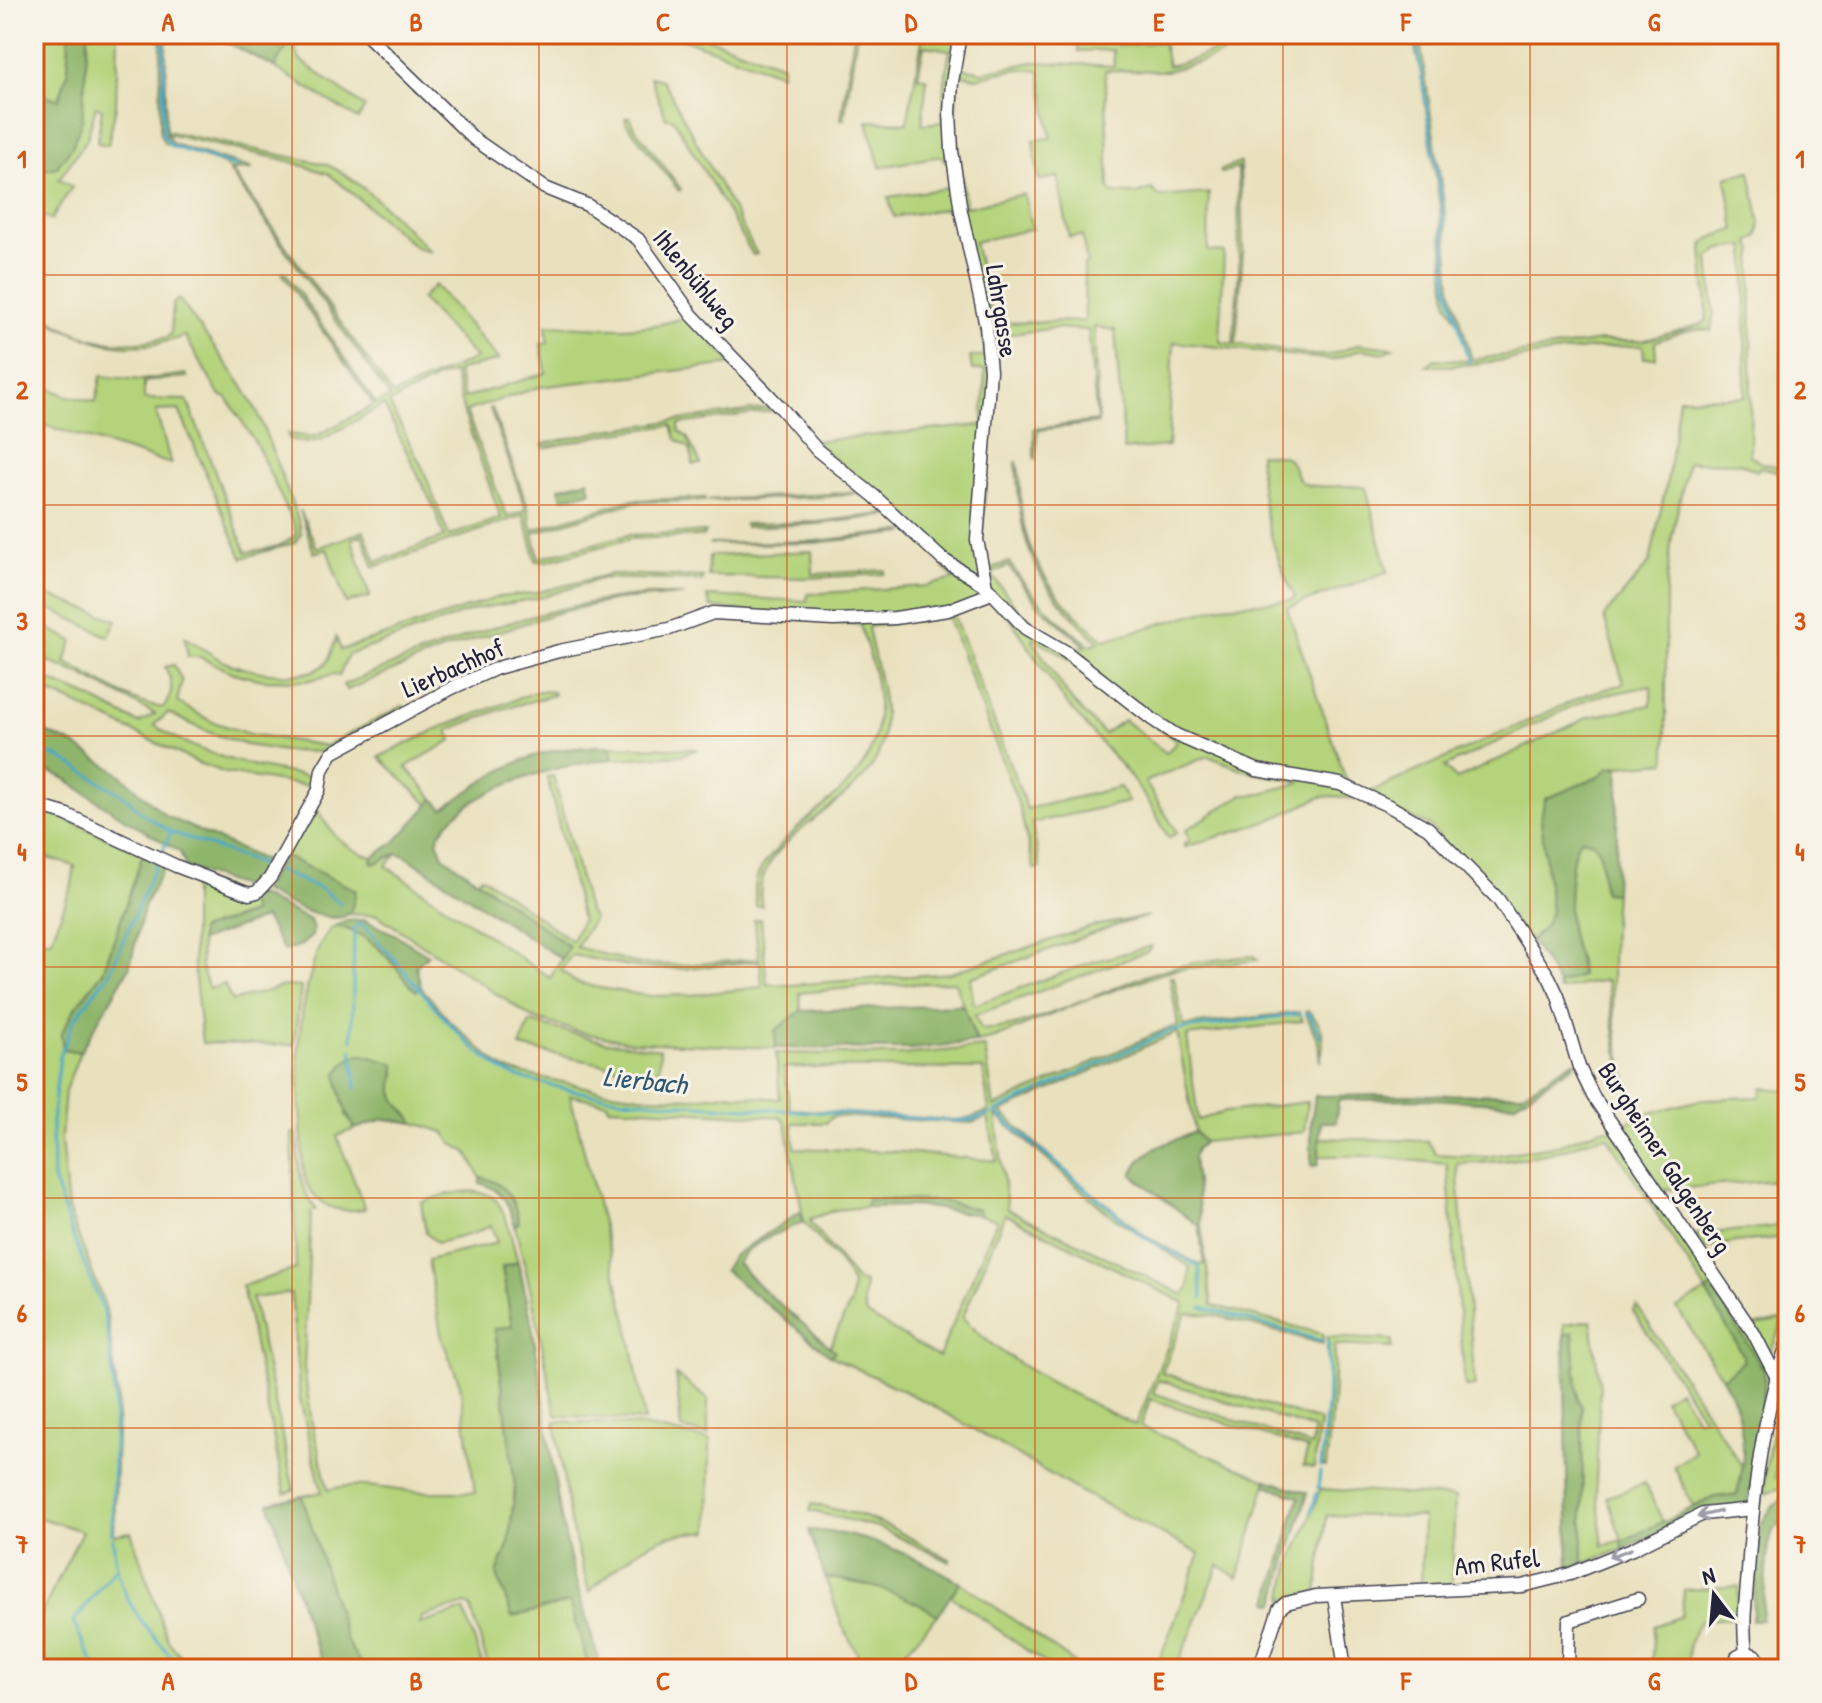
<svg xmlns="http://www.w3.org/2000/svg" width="1822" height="1703" font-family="'Patrick Hand',sans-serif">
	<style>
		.green { fill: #b4d37a; stroke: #6b7a5a; stroke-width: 2; fill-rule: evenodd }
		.forest { fill: #8fb56a; stroke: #586c52; stroke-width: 2 }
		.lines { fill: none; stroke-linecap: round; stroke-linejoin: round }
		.stream { stroke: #46a7c5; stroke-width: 3 }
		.minor-casing { stroke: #403f4f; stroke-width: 15 }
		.minor { stroke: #fff; stroke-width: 12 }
		.oneway { stroke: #9c9ca7 }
		.grid { fill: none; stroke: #d45411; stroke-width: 2; stroke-opacity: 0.55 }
		.labels { text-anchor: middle; stroke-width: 6; stroke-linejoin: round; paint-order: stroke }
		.street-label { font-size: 26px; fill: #22223b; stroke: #f7f3e8 }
		.water-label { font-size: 28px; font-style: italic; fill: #305772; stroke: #f7f3e8 }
		.neatline { fill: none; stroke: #d45411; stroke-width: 3 }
		.grid-label { font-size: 26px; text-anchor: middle; font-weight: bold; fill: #d45411 }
	</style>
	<rect width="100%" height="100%" fill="#f7f3e8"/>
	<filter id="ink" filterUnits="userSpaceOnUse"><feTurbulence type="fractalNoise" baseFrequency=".0125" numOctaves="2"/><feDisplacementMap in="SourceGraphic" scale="16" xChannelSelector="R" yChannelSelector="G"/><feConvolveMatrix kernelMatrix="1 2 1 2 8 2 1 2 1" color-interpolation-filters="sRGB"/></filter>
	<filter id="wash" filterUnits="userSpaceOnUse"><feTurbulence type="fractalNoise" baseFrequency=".006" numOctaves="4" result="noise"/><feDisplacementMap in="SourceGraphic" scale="32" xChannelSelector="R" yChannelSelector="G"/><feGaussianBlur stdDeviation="1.8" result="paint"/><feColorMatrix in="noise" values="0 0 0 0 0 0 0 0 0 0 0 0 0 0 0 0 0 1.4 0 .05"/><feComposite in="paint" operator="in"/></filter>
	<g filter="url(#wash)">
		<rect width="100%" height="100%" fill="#e9e1be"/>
		<g class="green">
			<path d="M42 34H69L68 72 59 99 44 96 38 42 42 41Z"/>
			<path d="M88 34H118L116 106 108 145 97 143 102 109 96 106 87 139 59 179 72 187 51 220 34 210V104L37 106 38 170 57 167 82 120Z"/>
			<path d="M295 34H300L295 50 300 60 365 107 358 119 274 67Z"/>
			<path d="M669 34H696L783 65 781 74Z"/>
			<path d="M854 34H857L844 119H841Z"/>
			<path d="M923 34H965L958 67 983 72 1034 62 1114 66 1113 50 1078 51V34H1117L1118 46 1163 42 1168 66 1189 61 1259 34H1271L1207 60 1167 71 1105 70 1109 188 1113 193 1135 194 1152 189 1159 197 1209 193 1208 251 1224 252 1220 342 1233 344 1239 269 1238 168 1221 173 1220 170 1240 163 1243 251 1236 344 1315 355H1329L1360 344 1393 348 1384 353 1362 349 1332 360 1174 342 1168 446 1124 450 1115 330 1094 327 1098 423 1040 430 1037 434 1036 459 1034 457V429L1097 421 1088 330 1057 328 995 336 994 375 981 544 988 569 1009 562C1030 595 1058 622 1090 645L1099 642C1033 579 1020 553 1016 461 1022 473 1019 499 1022 515 1030 569 1063 606 1105 640L1222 606 1291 600 1295 597C1273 555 1259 501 1259 454 1267 455 1278 454 1285 457 1297 462 1292 481 1308 485 1327 489 1347 483 1366 488L1388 572 1287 608 1346 780 1368 793 1588 694 1624 684 1604 617 1650 562 1668 476 1679 398 1745 397 1746 246 1721 249 1709 258 1714 313 1711 331C1696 325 1670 336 1655 342L1656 358H1644L1643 346C1569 345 1499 367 1426 366L1435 359 1468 361 1459 324 1447 301 1440 206 1421 74 1412 34H1419L1444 204 1451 286 1472 360 1601 341H1642L1702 324 1706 321 1707 310 1702 248C1706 236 1724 234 1735 230L1726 177 1750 171 1760 223 1758 237 1750 242 1754 250 1752 260 1750 455 1761 463 1788 469V474L1760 467 1757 471 1739 463 1688 462 1672 536 1666 589V762L1609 767 1601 776 1545 799 1541 817 1551 912 1544 927 1531 941 1429 825 1362 800 1335 796 1321 797 1266 822 1185 847 1184 844 1190 840 1186 830 1242 795H1255L1302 782 1252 773 1208 756 1145 782 1177 832 1169 838 1150 804 1125 770 1066 703 1009 617 990 600 953 613 954 616 1027 809 1120 787 1128 802 1032 823 1040 868 1034 869 1019 806 947 615 868 627C875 668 894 713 878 755 857 807 745 842 762 906H756C756 899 754 890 756 882 758 870 767 860 775 851 818 799 882 783 878 702 877 676 868 650 860 625L724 609 711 607 707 596 807 601 808 594 926 586 955 579 943 568 950 561 814 441 983 425 985 370H972L970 357 985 356 984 340 957 207 894 217 888 197 954 187 948 161H945L941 156 880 167 867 121 907 123ZM924 46 950 50 945 82 943 122 922 124 927 79 918 76ZM1018 69 1040 71 1051 138 1033 140 1039 180 1058 177 1069 237 1082 236 1087 263 1084 265 1085 321 1000 323 992 319 974 242 1032 229 1024 194 966 207 954 125 958 74 976 78ZM1008 566 1039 606 1086 646 1069 649 1021 613 991 574ZM1033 638 1065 656 1177 742 1166 753 1124 720 1104 734 1071 700 1033 641ZM1651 686V705L1589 717 1457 779 1444 767 1590 698Z"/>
			<path d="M1773 34H1785L1788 42V71Z"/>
			<path d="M161 37 166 38V131L325 164C360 178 403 225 431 252L416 247 329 174 285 160 166 134 173 144 253 169 231 170 393 395 476 358 421 299 435 285 499 360 457 371 464 398 546 373 541 344 548 343 546 325C594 327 642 334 688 316L733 364 539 387 466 411 507 517 525 511V506L490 409 492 408 528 507 532 530 630 500 705 498V501L634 502 533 533 539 558 628 535 705 532 703 536 630 539 543 562 536 561 524 515 374 567 362 535 352 539 370 597 346 603 327 549 314 553 300 510 317 548 364 531 376 562 444 537 435 510 384 405 323 439 307 443 289 439 288 434 309 437 318 435 374 405 282 273 285 272 376 404 390 397 225 165 164 143 160 133ZM454 373 464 414 501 518 449 536 423 469 389 403 440 377Z"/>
			<path d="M650 77 662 80 669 91 757 254 753 255 676 123 672 118H666Z"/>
			<path d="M630 117 632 124 681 189 679 191 627 124 625 118Z"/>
			<path d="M179 299 242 385 258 413 300 525 301 535 294 543 242 558 179 410 156 411 171 464 34 422V381L64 395 96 402 101 376 141 380 186 374 187 377 144 382V399L187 400 246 552C263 549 284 548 296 534L294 525 255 442 227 398 219 395 185 336C123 358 89 342 34 314 46 315 64 329 79 334 107 346 139 344 168 337L171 333 173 304Z"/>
			<path d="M776 407 778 410 679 424V431L687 437 701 464 693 465 690 448 676 439 672 425 608 434 544 448 543 444 606 430Z"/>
			<path d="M865 492 827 497 709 501V500Z"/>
			<path d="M889 513 891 515 818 524 745 527 744 524 818 522Z"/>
			<path d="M905 531 904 533 815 543 709 544 815 541Z"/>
			<path d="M812 551 813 574 885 570V574L809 578 708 576 709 556Z"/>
			<path d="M611 574 703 577 702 581 603 578 539 598 476 609 348 655 339 676 334 674 306 681 263 680 233 673 200 657H188L185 637C198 645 210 654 223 661 246 672 309 684 327 662 332 655 334 645 336 637L341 650 499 597 535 593Z"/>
			<path d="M34 590 117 620 109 637 34 601Z"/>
			<path d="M649 595H683L616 600 560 612 442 650 347 690 343 685C440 645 543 603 649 595Z"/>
			<path d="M34 621 73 641 65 662C87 673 142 710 164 707 174 692 173 682 165 667L174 665 182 681 177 702 213 722 250 734 326 746 403 706 407 709 327 752 284 751 246 745 206 731 168 713 154 725C202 758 261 768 317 778L314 787 226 773 200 764 70 701 34 687V674L87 696 139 723 155 714 80 674 34 656Z"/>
			<path d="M538 691 553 692 554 695 502 709 448 730 452 740 406 767 434 799 429 805 379 757 444 726Z"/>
			<path d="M610 746 698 749 681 755 613 759Z"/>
			<path d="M553 776 588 910 594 918 576 947 639 964 681 965 759 959 754 920 761 919 767 984 790 985 950 973 1094 926 1149 916 1114 926 970 978 974 1005 1092 962 1152 946 1147 952 975 1015 981 1029C1019 1033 1109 988 1150 974 1184 962 1219 959 1254 956L1258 960 1171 970 1086 1000 995 1038 977 1042C969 1021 961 1003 955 982L882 985 800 993 801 1011 776 1031V1048L632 1042 583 1033 533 1018 377 915 347 914 352 907 284 856 314 804C329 831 342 849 373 857L371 861 374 863 397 853 386 866 550 978 569 946 478 881 481 876 572 941 582 920 547 777ZM572 955 640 968 682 969 760 961 762 987 691 995 650 996 600 988 575 982 561 970Z"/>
			<path d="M34 809 52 813 143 854 103 972 75 1008 63 1049 80 1052 65 1091 61 1139 68 1209 106 1308 118 1398 114 1535 131 1532 168 1641 192 1669H34V1629L82 1531 34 1516V937L51 941 72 884 75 866 34 854Z"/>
			<path d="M1581 839C1609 841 1598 872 1604 891L1615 893C1610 966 1607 1047 1641 1115L1704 1099 1758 1097 1761 1096 1762 1088 1788 1090V1179L1663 1190 1621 1133 1625 1127 1623 1125 1635 1118 1636 1114 1617 1050 1607 980 1559 990 1558 984 1581 976C1580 959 1572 944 1570 926 1568 910 1569 849 1581 839Z"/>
			<path d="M193 877 250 897 254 912 200 930 201 967 209 989 224 984 232 1001 284 986 301 987 294 1045 202 1043 193 960Z"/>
			<path d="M335 926C373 932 392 963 416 990L421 987 449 1020 474 1043 500 1066 511 1071 599 1090 646 1097 694 1098 726 1094 780 1099 776 1053 901 1055 985 1047 994 1107 1166 1029 1178 1026 1170 977H1174L1183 1026 1299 1012 1303 1021 1187 1036 1198 1120 1225 1112 1307 1102 1304 1132 1204 1142 1195 1132 1177 1032 1001 1112 1068 1173 1147 1237 1200 1265 1204 1264 1199 1226 1201 1225 1212 1305 1323 1334V1344L1214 1315 1186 1313 1162 1373 1320 1421 1314 1468 1303 1466 1308 1449 1150 1399 1141 1427 1267 1480 1238 1578 1219 1565 1176 1669H1156L1200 1554 1081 1492 928 1403 831 1356 834 1351 830 1346 851 1302 852 1284 843 1267 804 1222 786 1124 781 1117 609 1107 607 1103 570 1095 629 1329 645 1421 556 1415 532 1296 515 1226 519 1222C515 1201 502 1182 480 1177L468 1153 452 1143 444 1132 415 1123 395 1101 392 1088 396 1074 345 1113 355 1129 337 1136 365 1209C343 1212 325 1211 311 1191 301 1177 303 1155 302 1138 300 1111 298 1085 298 1058 299 1030 310 940 335 926ZM784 1067 983 1069 989 1111 971 1118 954 1120 790 1109ZM996 1115 1109 1214 1190 1267 1189 1288 1184 1295 1007 1209ZM833 1116 972 1123 988 1117 997 1161 902 1152 795 1148 792 1123H826ZM867 1200 979 1210 980 1215 997 1220 939 1357 866 1314 863 1302 865 1283 857 1281 811 1223 810 1219 836 1210 866 1207ZM1005 1214 1185 1303 1136 1425C1085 1401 998 1360 963 1317ZM1159 1380 1314 1429 1312 1446 1153 1393Z"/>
			<path d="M1308 1011C1325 1026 1325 1041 1320 1062L1318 1041 1305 1012Z"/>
			<path d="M530 1022 606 1042 660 1049 659 1071 639 1072 520 1047Z"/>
			<path d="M1601 1129H1611L1740 1318 1765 1365 1764 1370 1712 1288 1706 1292 1743 1354V1362L1722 1378 1677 1308 1706 1291 1607 1136C1589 1138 1575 1147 1558 1151 1526 1159 1491 1163 1457 1164L1475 1386 1465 1387 1447 1164 1367 1156H1319L1320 1138 1427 1141 1436 1154 1485 1157 1558 1145Z"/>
			<path d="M292 1133H297C298 1159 298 1187 316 1209L311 1212 304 1368 312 1423 328 1490C357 1481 381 1489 411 1491 432 1493 455 1491 475 1493L460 1384 442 1339 428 1260 497 1243 491 1225 475 1233 437 1243 426 1233 421 1203C439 1195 484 1182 498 1203 509 1219 512 1243 518 1262L502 1267 512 1326 495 1329 515 1486 509 1543 497 1574 512 1617 570 1602 588 1665 574 1669H489L470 1606 465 1604 422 1617 420 1624 464 1610 484 1669H364L347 1642 302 1496 322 1492 300 1400 291 1293 252 1298 294 1490 285 1493 242 1286 296 1269Z"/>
			<path d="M1788 1225V1237L1735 1242 1704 1249 1694 1235Z"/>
			<path d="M1637 1306 1743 1468 1737 1494 1715 1497 1693 1507 1674 1466 1695 1452 1664 1399 1679 1390 1698 1420 1703 1417 1633 1311Z"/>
			<path d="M1784 1319 1772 1349 1769 1354 1754 1326Z"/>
			<path d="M1591 1320 1600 1387 1596 1484 1603 1546 1622 1540 1607 1497 1645 1483 1663 1522 1623 1541V1549L1583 1564 1582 1407 1578 1400 1573 1333 1564 1335V1324Z"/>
			<path d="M1327 1337 1392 1340V1348L1335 1345 1333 1403 1326 1467 1322 1466 1329 1397Z"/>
			<path d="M676 1375 708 1399V1435L681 1429Z"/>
			<path d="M1775 1414 1788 1415V1445L1777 1448 1775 1478 1788 1477V1485L1765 1494V1474Z"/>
			<path d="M555 1421 643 1426 710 1440 709 1531C696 1533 681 1533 669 1536 639 1545 612 1571 589 1592L570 1522Z"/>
			<path d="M1320 1489 1455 1497 1452 1584 1421 1586 1423 1517 1327 1515 1317 1593 1284 1600C1286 1560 1310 1527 1320 1489Z"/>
			<path d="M812 1504 859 1515 890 1527 950 1559V1562L878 1527 810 1511Z"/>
			<path d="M825 1577C872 1585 896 1590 938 1615L894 1664H888L892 1669H866L842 1625Z"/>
			<path d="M960 1582 1083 1669H1053L951 1596Z"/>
			<path d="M1739 1586 1736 1618 1700 1620 1689 1644 1688 1669H1651L1654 1626 1681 1616 1684 1590Z"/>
		</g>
		<g class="forest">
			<path d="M34 34H42V41L38 42 44 96 59 99 68 72 69 34H88L82 120 72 147 57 167 38 171 37 106 34 104Z"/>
			<path d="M211 34H295L274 67Z"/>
			<path d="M588 480 591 492 562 498 559 488Z"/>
			<path d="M34 727 71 743 120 774 166 816 274 865 254 890 186 868 180 852 112 811 64 778 34 765Z"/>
			<path d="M599 746H610L613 759C560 764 461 788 437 840L443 856 569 946 562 959 405 856 397 853 374 864 371 861 373 857 395 842 434 799 443 809C477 785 507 762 548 752 564 748 582 748 599 746Z"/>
			<path d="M1609 767H1619L1615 893 1604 892C1598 872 1609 841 1581 839 1569 849 1568 910 1570 927 1572 944 1580 959 1581 976L1558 984 1531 941 1544 927 1551 912 1541 817 1545 799 1601 776Z"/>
			<path d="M143 854 165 865 145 904 129 968 80 1052 63 1049 61 1034 75 1008 103 972Z"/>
			<path d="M284 856 356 890C354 897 354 909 348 914 332 928 278 899 262 891Z"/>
			<path d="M258 895 310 920 313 930 312 936 301 945 284 951 265 918 200 941V930L253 913 248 902 250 897Z"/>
			<path d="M364 920 394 934 428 955 416 966 421 987 416 991 411 986C389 959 371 932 335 926L347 921Z"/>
			<path d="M960 1005 965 1009 976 1042 911 1049 776 1048 775 1031 801 1011Z"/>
			<path d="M356 1055H364L395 1064C396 1073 392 1082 393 1090 394 1103 408 1113 415 1123L384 1119 355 1129C344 1111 339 1094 337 1073L346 1062Z"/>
			<path d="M1574 1061 1575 1064 1514 1104 1432 1099 1338 1100 1336 1122H1321L1318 1165 1311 1166V1123L1315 1096 1521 1094Z"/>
			<path d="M1195 1132 1204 1142 1196 1149 1193 1158 1201 1225 1199 1226 1132 1175C1141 1148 1171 1142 1195 1132Z"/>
			<path d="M480 1177C505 1183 514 1197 519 1222L515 1226C508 1203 505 1191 480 1183Z"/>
			<path d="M867 1199 943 1201 980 1210V1215L920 1206 866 1207Z"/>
			<path d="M800 1212 804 1222C782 1231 750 1242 737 1263L761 1288 835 1351 831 1356 724 1270 733 1256Z"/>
			<path d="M518 1262C539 1342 545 1424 559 1506 568 1558 584 1610 599 1661L588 1665 570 1602 512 1617 497 1574 509 1543 515 1486 495 1329 512 1326 502 1267Z"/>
			<path d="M1712 1287 1764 1370 1765 1383 1748 1506 1705 1511 1623 1549 1622 1541 1715 1497 1732 1496 1737 1494C1748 1455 1744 1412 1722 1378L1743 1362V1355L1706 1291Z"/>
			<path d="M1573 1332 1578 1400 1582 1407 1583 1564 1569 1569 1564 1335Z"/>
			<path d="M1267 1480 1308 1493 1283 1572 1276 1603 1273 1604 1269 1601 1299 1497 1266 1485Z"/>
			<path d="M1788 1495V1516L1773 1530 1768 1548 1762 1620H1752L1761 1524 1773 1506Z"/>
			<path d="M302 1496 347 1642 364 1669H325L308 1627 269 1503Z"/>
			<path d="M809 1530C861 1532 916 1556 960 1582L938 1615C896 1590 872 1585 825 1577Z"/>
		</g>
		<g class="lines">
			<g class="stream">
				<path d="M1415 34 1442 205 1448 285 1469 362"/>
				<path d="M164 38 163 135 171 146 237 167"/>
				<path d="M34 749 61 758 124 796 144 815 171 832 268 867"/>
				<path d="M161 854 171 832"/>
				<path d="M278 871 321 889 341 904"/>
				<path d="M1306 1014 1310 1015 1320 1037"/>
				<path d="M352 1040 354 929 360 923C409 969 443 1028 498 1067 513 1078 533 1080 550 1085 610 1101 669 1103 730 1107 803 1111 876 1115 949 1121L974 1120 991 1114"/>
				<path d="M352 1050 356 1088"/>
				<path d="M1202 1298 1199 1266 1145 1238 995 1112 1169 1031 1300 1014"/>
				<path d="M1202 1307 1322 1341"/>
				<path d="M1321 1467 1328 1397V1342"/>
				<path d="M1318 1488 1320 1472"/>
				<path d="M1311 1512 1317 1493"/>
				<path d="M112 1534 115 1398 109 1340 103 1310 73 1236 53 1179 52 1121 60 1056 74 1020 110 972 157 862"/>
				<path d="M113 1539C118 1605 142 1621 182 1669"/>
				<path d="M96 1669 73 1622 115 1569"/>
			</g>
		</g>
	</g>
	<g filter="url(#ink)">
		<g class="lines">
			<defs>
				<g id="minor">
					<path d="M366 34 474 139 545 188 587 205 638 239 692 315 782 409 817 450 874 496 942 559 986 586"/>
					<path d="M960 34 952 82 950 112 952 151 961 211 986 326 990 371 977 540 986 586 1025 628 1066 652 1152 719 1176 735 1257 770 1340 784 1389 806 1428 828 1498 899 1549 977 1558 996 1579 1067 1593 1096 1753 1332 1776 1376"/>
					<path d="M34 805 65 814 176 866 249 894 257 892 270 878 319 790 322 770 332 753 452 688 497 668 559 651 669 629 713 613 833 620 895 618 948 610 992 593"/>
					<path d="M1334 1596 1345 1669"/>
					<path d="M1746 1652C1742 1625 1746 1599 1748 1572 1753 1495 1762 1415 1788 1342"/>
					<path d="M1746 1652 1756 1656 1759 1663 1758 1669"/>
					<path d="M1259 1669 1279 1609 1286 1603 1316 1596 1522 1586 1570 1574 1632 1549 1703 1514 1753 1509"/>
					<path d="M1568 1669 1569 1621 1638 1599"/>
					<path d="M1736 1669 1737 1657 1746 1652"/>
				</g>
			</defs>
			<use href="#minor" class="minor-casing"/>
			<use href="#minor" class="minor"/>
		</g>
		<defs><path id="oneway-shaft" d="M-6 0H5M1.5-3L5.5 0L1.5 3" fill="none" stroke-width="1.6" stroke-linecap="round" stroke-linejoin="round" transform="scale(2)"/></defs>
		<g class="oneway">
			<use href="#oneway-shaft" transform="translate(1709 1514) rotate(166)"/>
			<use href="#oneway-shaft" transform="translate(1620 1553) rotate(160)"/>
		</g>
	</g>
	<path class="grid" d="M292 34V1669M539 34V1669M787 34V1669M1035 34V1669M1283 34V1669M1530 34V1669M34 275H1788M34 505H1788M34 736H1788M34 967H1788M34 1198H1788M34 1428H1788"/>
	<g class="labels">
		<g class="street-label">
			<text transform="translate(696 279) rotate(51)" y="9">Ihlenbühlweg</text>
			<text transform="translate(1002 311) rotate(81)" y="9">Lahrgasse</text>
			<text transform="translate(453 668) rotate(-24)" y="9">Lierbachhof</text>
			<text transform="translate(1665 1158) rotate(57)" y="9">Burgheimer Galgenberg</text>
			<text transform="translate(1497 1562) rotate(-6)" y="9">Am Rufel</text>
		</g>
		<g class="water-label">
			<text transform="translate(645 1080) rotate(6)" y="10">Lierbach</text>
		</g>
	</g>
	<rect width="1822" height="1703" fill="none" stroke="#f7f3e8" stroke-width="88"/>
	<g transform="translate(1714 1595) rotate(344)" stroke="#f7f3e8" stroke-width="6" paint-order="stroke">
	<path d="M0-6L14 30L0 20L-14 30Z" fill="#22223b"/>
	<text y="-12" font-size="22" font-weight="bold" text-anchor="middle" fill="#22223b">N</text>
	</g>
	<rect x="44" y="44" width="1734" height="1615" class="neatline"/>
	<g class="grid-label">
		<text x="168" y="31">A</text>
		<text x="416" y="31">B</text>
		<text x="663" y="31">C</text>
		<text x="911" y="31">D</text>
		<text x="1159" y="31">E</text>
		<text x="1406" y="31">F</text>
		<text x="1654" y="31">G</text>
		<text x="22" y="168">1</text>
		<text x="1800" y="168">1</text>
		<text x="22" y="399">2</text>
		<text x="1800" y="399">2</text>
		<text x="22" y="630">3</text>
		<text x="1800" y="630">3</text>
		<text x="22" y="861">4</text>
		<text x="1800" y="861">4</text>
		<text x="22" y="1091">5</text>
		<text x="1800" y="1091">5</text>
		<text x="22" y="1322">6</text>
		<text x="1800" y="1322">6</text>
		<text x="22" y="1553">7</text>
		<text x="1800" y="1553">7</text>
		<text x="168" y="1690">A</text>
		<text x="416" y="1690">B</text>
		<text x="663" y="1690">C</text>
		<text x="911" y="1690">D</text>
		<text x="1159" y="1690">E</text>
		<text x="1406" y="1690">F</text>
		<text x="1654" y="1690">G</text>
	</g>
</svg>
